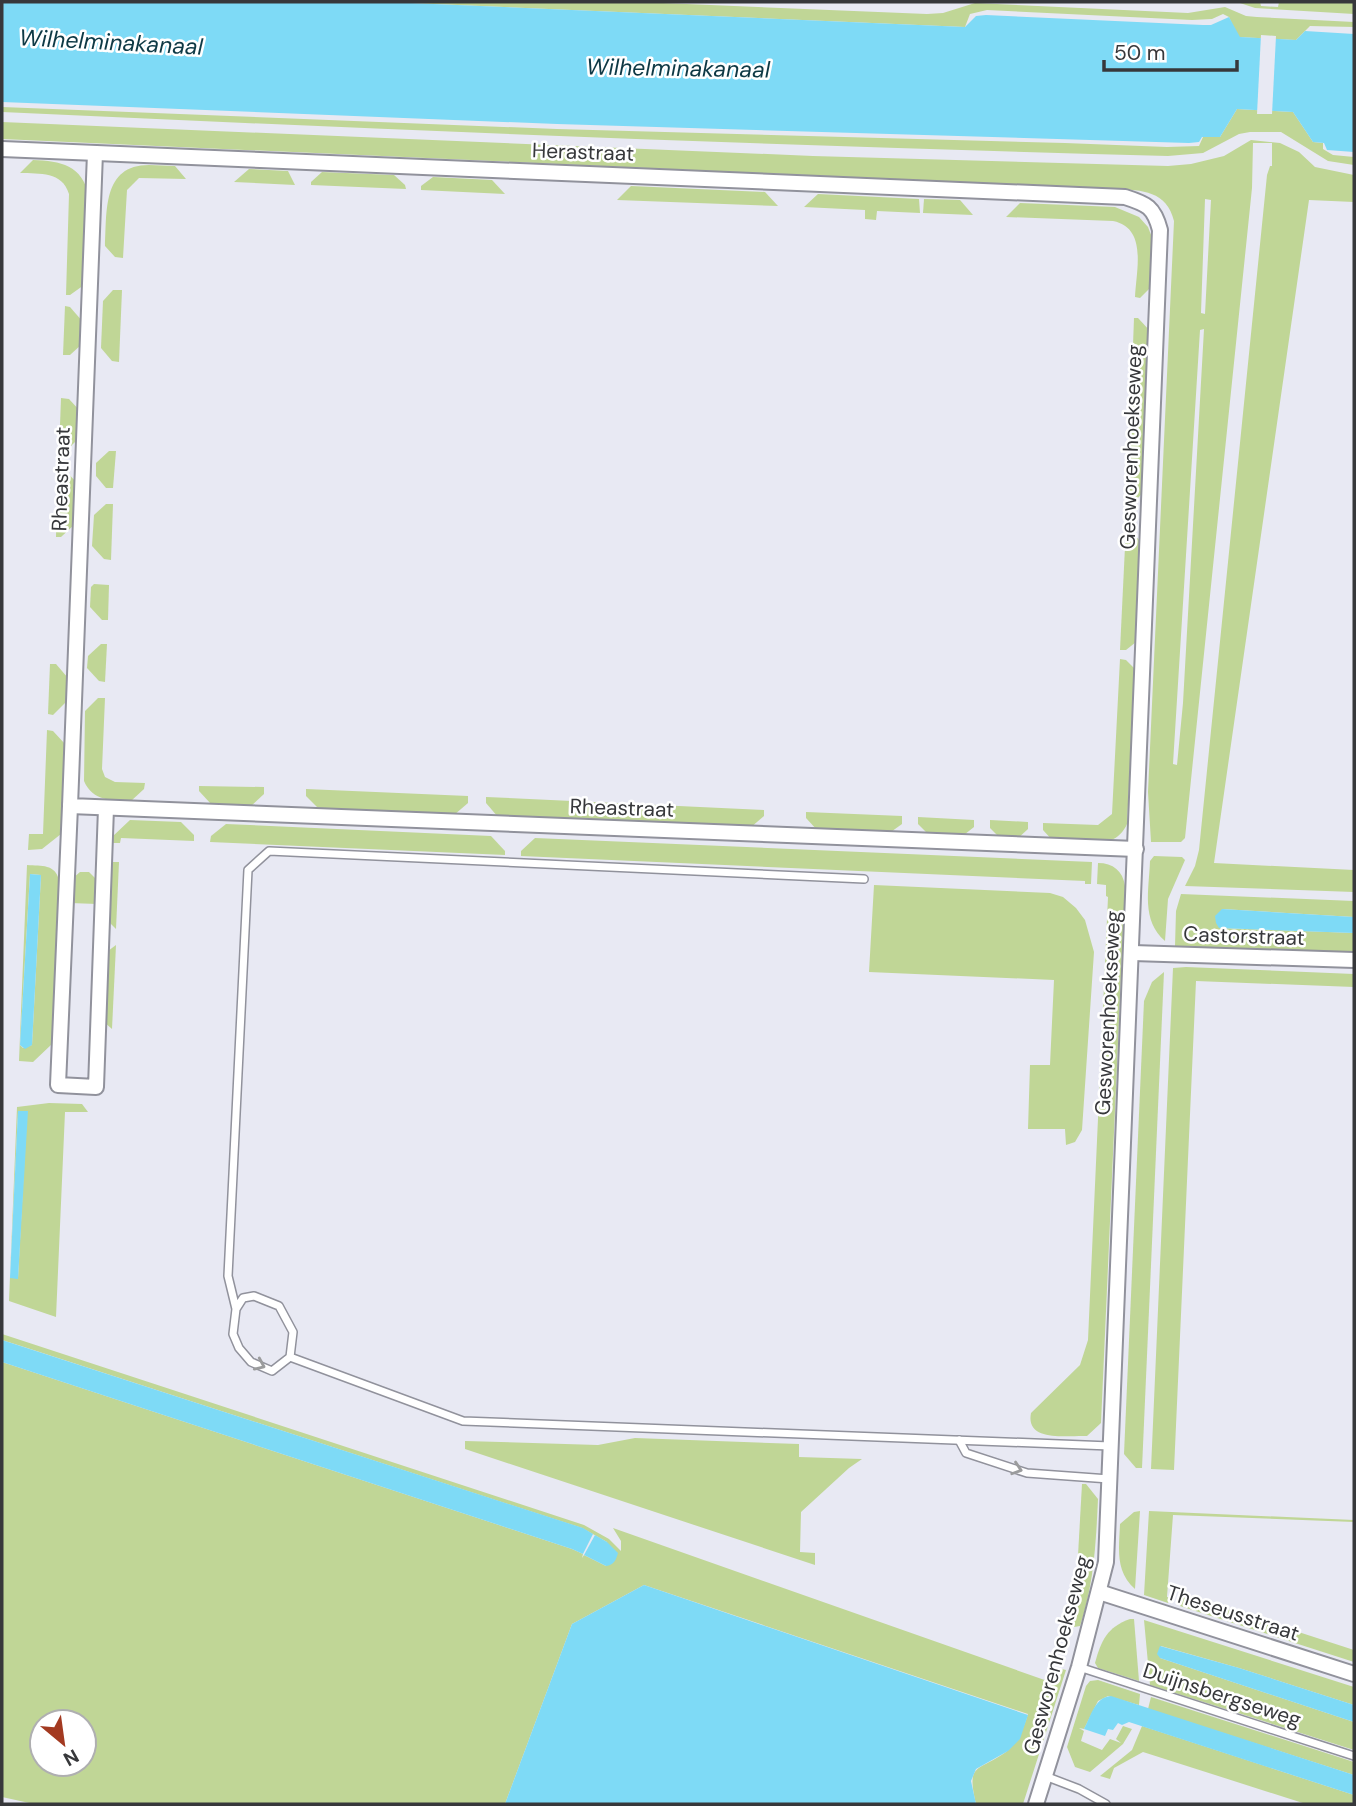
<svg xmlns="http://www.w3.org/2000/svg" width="1356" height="1806" font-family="'DM Sans',sans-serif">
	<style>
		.green { fill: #c0d696; fill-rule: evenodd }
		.water { fill: #7edaf6 }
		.pier { fill: #e8e9f3 }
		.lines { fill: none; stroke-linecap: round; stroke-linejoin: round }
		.lane-casing { stroke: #91929c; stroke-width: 10 }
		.street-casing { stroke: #91929c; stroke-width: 18 }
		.lane { stroke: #fff; stroke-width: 7 }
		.street { stroke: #fff; stroke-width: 14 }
		.oneway { stroke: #9b9c9d }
		.labels { text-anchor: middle; stroke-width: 5; stroke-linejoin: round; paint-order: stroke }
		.street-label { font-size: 21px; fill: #37383b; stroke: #fff }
		.water-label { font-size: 23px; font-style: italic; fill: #0e3945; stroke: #fff }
	</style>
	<rect width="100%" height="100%" fill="#e8e9f3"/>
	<g class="green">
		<path d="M387 2H639L927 14 943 13 975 3 1188 13 1225 7 1246 16 1257 17 1354 22V27L1310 26 1296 40 1238 37 1229 17 1223 14 1212 19 1192 20 987 10 970 14 965 27Z"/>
		<path d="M1237 2H1260L1261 6 1278 7 1279 2H1354V14L1255 8Z"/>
		<path d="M2 107 557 129 1065 143 1167 147 1199 146 1203 137H1220L1237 109 1293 112 1313 142 1323 143V149L1333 155 1354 157V165L1328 161 1281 132H1250L1239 134 1203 153 1168 156C779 146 390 130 2 112Z"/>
		<path d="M2 122 813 156 1168 166 1191 164 1224 156 1251 140 1280 143 1299 152 1315 167 1354 175V202L1309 200 1214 863 1354 870V892L1185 886 1195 866 1199 850 1267 175 1270 166H1272V143H1253L1252 188 1185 838 1181 842H1151L1148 792 1174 221C1167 191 1142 190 1116 189L2 139ZM1205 199 1211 200 1205 314 1201 313ZM1204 329 1183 703 1177 765 1173 764 1200 330Z"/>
		<path d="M33 160C61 161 82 165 89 196L84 285 70 295H66L69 194C62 171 40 174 20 173Z"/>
		<path d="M149 165 175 166 186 179 139 178 127 190 123 258 115 257 105 246C107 212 102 165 149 165Z"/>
		<path d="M249 169 288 171 295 185 234 182Z"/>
		<path d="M322 172 394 175 405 185 406 189 311 185V182Z"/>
		<path d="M433 177 492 180 505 194 421 190V186Z"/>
		<path d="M631 186 765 192 778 206 617 200Z"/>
		<path d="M818 194 919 199 920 213 877 211 876 220 865 219V210L804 207Z"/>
		<path d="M924 199 960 200 973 215 923 213Z"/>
		<path d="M1020 203 1115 207 1139 217 1148 227 1153 240 1152 286 1140 298 1135 297C1136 271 1148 228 1113 221L1006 217Z"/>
		<path d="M113 290H122L119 362 112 361 101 348 103 301Z"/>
		<path d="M65 306 70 307 83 322 82 344 70 355H63Z"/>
		<path d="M1134 318H1138L1150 331 1143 493 1127 508Z"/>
		<path d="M61 398 69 399 80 411 78 439 64 453H59Z"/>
		<path d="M109 451H116L113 488H106L96 476V463Z"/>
		<path d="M58 469H64L77 483 75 524 61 537H56Z"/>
		<path d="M106 504H113L111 560 104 559 92 546 94 515Z"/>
		<path d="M1126 526 1140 541 1136 642 1126 650H1120Z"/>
		<path d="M94 584 109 585 108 620H102L90 607 91 587Z"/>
		<path d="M101 644H107L105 682 99 681 87 668 88 656Z"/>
		<path d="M1120 659 1126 660 1135 669 1127 824C1115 852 1079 843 1054 842L1043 830V823L1098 825 1112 814Z"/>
		<path d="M50 664H56L68 678 67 701 53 715 48 714Z"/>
		<path d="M98 698H105L102 769 105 777 115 782 145 783 144 789 131 801C112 800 93 802 84 781L85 711Z"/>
		<path d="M47 730 53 731 65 744 61 834 42 849 28 850 29 834H43Z"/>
		<path d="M199 786 264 787V794L251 806 211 804 199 791Z"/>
		<path d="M306 789 468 796V803L454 815 319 809 306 796Z"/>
		<path d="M486 797 764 810V816L750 828 498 817 486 803Z"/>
		<path d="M806 812 902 816V824L888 834 818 831 806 818Z"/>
		<path d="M918 817 974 820V827L960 838 930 836 918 824Z"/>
		<path d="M130 820 181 822 194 835V841L121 838 120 843H112V837Z"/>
		<path d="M990 820 1028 822V829L1016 840H1002L990 828Z"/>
		<path d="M226 824 491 836 505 851V855L210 842 211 836Z"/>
		<path d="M535 838 1092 862 1091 884H1085V881L521 856V851Z"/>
		<path d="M1154 856 1182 857 1185 860 1168 899 1165 941C1141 920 1149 890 1150 861Z"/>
		<path d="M111 862H119L116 929 108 921Z"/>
		<path d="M1098 863C1113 863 1123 871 1125 886L1101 1423 1087 1436C1069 1435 1025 1443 1031 1413L1080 1365 1088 1340 1108 897 1106 896V885L1097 884Z"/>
		<path d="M27 865C42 866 55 864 59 880L52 1044 33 1062 19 1061ZM30 874 41 875 32 1045 23 1048 20 1045Z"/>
		<path d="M80 872H89L96 879 97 904 70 903 73 878Z"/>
		<path d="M874 885 1050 893 1063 897 1076 908 1085 920 1094 952 1082 1130 1075 1142 1066 1145 1065 1129H1028L1030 1065H1050L1054 980 869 972Z"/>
		<path d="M1181 894 1354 901V917L1222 909 1220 928 1354 933V954L1175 946 1176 911Z"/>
		<path d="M116 945 112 1029 104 1022 108 951Z"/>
		<path d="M1186 967 1354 974V987L1196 981 1174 1470 1151 1469 1173 968Z"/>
		<path d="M1164 972 1142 1468H1136L1124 1454 1144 1001 1152 982Z"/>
		<path d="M49 1103 82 1104 88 1112H65L56 1317 9 1301 17 1107ZM27 1111 18 1278H10L18 1112Z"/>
		<path d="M2 1334 584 1525 609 1539 621 1551V1541L613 1528 1056 1684 1062 1669 1066 1670 1023 1804H976C966 1762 978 1772 1006 1752 1018 1743 1024 1727 1028 1714L644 1585 572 1624 505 1804H34L2 1797V1362L572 1549 583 1554 582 1558 584 1555 606 1566 607 1542 582 1528 21 1346 2 1340ZM42 1722H84V1764H42Z"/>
		<path d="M635 1438 799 1444V1457L862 1459 849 1468 801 1512 800 1552 815 1553V1565L465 1449V1441L598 1445Z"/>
		<path d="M1082 1484H1086L1098 1499C1096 1542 1094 1584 1080 1626L1074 1627Z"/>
		<path d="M1140 1511 1135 1589C1115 1571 1119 1549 1120 1524L1134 1512Z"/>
		<path d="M1149 1511 1354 1520V1522L1173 1515 1167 1597 1170 1598 1168 1603 1144 1595Z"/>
		<path d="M1184 1595 1354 1650V1662L1180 1606Z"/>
		<path d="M1130 1619H1134L1139 1681 1098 1668 1095 1663C1101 1641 1107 1627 1130 1619Z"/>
		<path d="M1144 1620 1354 1687V1705L1239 1668 1161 1646 1160 1658 1354 1722V1750L1150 1685Z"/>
		<path d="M1098 1680 1140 1694 1139 1705 1108 1696 1098 1701 1084 1729 1079 1728 1084 1731 1081 1741 1102 1750 1110 1739 1121 1743 1116 1739 1123 1726 1132 1729 1123 1744 1090 1772 1075 1767 1067 1747 1086 1686 1090 1681Z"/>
		<path d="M1151 1697 1354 1762V1775L1148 1709Z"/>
		<path d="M1142 1726 1354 1795V1804H1306L1143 1752 1114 1768 1110 1779 1100 1776 1132 1750Z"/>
	</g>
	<g class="water">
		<path d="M2 2H387L965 27 976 16 986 15 1203 25H1211L1229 17 1240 37 1296 40 1305 31 1354 34V152L1327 150 1324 143 1313 142 1293 112 1237 109 1220 137H1202L1199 142 1189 143 557 124 2 102Z"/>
		<path d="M30 874 41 875 32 1045 25 1049 20 1045Z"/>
		<path d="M1222 909 1354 917V933L1219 928 1216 923 1215 916Z"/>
		<path d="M18 1111H28L18 1279 10 1278Z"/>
		<path d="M2 1340 583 1528 593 1534 583 1554 572 1549 2 1362Z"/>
		<path d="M595 1535 607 1542 618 1553C616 1560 614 1565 606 1566L584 1555Z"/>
		<path d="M644 1585 1028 1715 1020 1739 1008 1751 976 1769 971 1781 976 1804H505L572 1624Z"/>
		<path d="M1160 1646 1239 1668 1354 1705V1722L1160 1658 1157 1654Z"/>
		<path d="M1111 1696 1354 1775V1795L1129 1722 1122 1725 1118 1723 1113 1730 1108 1729 1105 1736 1084 1729C1091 1716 1095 1697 1111 1696Z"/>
	</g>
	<path class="pier" d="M1261 35 1276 36 1272 114H1257Z"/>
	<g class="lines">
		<defs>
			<g id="lane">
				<path d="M236 1309 243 1298 254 1296 279 1306 293 1332 290 1357 272 1371 251 1362 239 1348 233 1334 236 1309 228 1276 248 870 269 851 864 879"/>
				<path d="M290 1357 463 1421 1110 1446"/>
				<path d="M959 1440 966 1453 1027 1473 1109 1479"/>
				<path d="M1079 1667 1354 1756"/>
				<path d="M1045 1776 1079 1789 1106 1804"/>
			</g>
			<g id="street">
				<path d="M2 149 1125 197C1147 204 1154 207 1160 230L1106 1562 1079 1667 1036 1804"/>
				<path d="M95 153 70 806 1136 849"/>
				<path d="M70 806 58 1085 96 1087 106 808"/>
				<path d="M1133 953 1354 960"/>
				<path d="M1099 1592 1354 1674"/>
			</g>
		</defs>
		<use href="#lane" class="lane-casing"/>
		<use href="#street" class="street-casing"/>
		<use href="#lane" class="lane"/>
		<use href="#street" class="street"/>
	</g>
	<defs><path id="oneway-chevron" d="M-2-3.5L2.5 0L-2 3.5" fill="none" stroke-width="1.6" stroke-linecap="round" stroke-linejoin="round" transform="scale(1.75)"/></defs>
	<g class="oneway">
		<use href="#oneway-chevron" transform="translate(260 1365) rotate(24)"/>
		<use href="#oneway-chevron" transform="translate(1017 1469) rotate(18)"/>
	</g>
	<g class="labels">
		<g class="street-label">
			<text transform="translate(583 152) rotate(2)" y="7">Herastraat</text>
			<text transform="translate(1131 447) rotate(-88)" y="7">Gesworenhoekseweg</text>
			<text transform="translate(61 479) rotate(-88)" y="7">Rheastraat</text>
			<text transform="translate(622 808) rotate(2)" y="7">Rheastraat</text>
			<text transform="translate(1244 936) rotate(2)" y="7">Castorstraat</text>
			<text transform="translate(1108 1013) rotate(-87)" y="7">Gesworenhoekseweg</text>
			<text transform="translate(1233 1613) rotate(18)" y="7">Theseusstraat</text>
			<text transform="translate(1057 1655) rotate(-75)" y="7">Gesworenhoekseweg</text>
			<text transform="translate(1222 1695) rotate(18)" y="7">Duijnsbergseweg</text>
		</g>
		<g class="water-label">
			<text transform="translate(111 42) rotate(3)" y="8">Wilhelminakanaal</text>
			<text transform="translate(678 68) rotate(1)" y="8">Wilhelminakanaal</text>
		</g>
	</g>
	<rect width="1356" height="1806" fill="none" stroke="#37383b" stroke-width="7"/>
	<g transform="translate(63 1743) rotate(151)"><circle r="33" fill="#ffffff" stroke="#afafb1" stroke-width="2"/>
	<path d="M0-5L12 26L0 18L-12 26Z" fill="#a33a21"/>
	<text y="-10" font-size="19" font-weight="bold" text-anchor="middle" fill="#37383b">N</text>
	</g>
	<path d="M1104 60v10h133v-10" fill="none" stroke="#37383b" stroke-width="3.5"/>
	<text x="1114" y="60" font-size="21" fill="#37383b" stroke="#ffffff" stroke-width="5" paint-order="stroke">50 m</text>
</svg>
